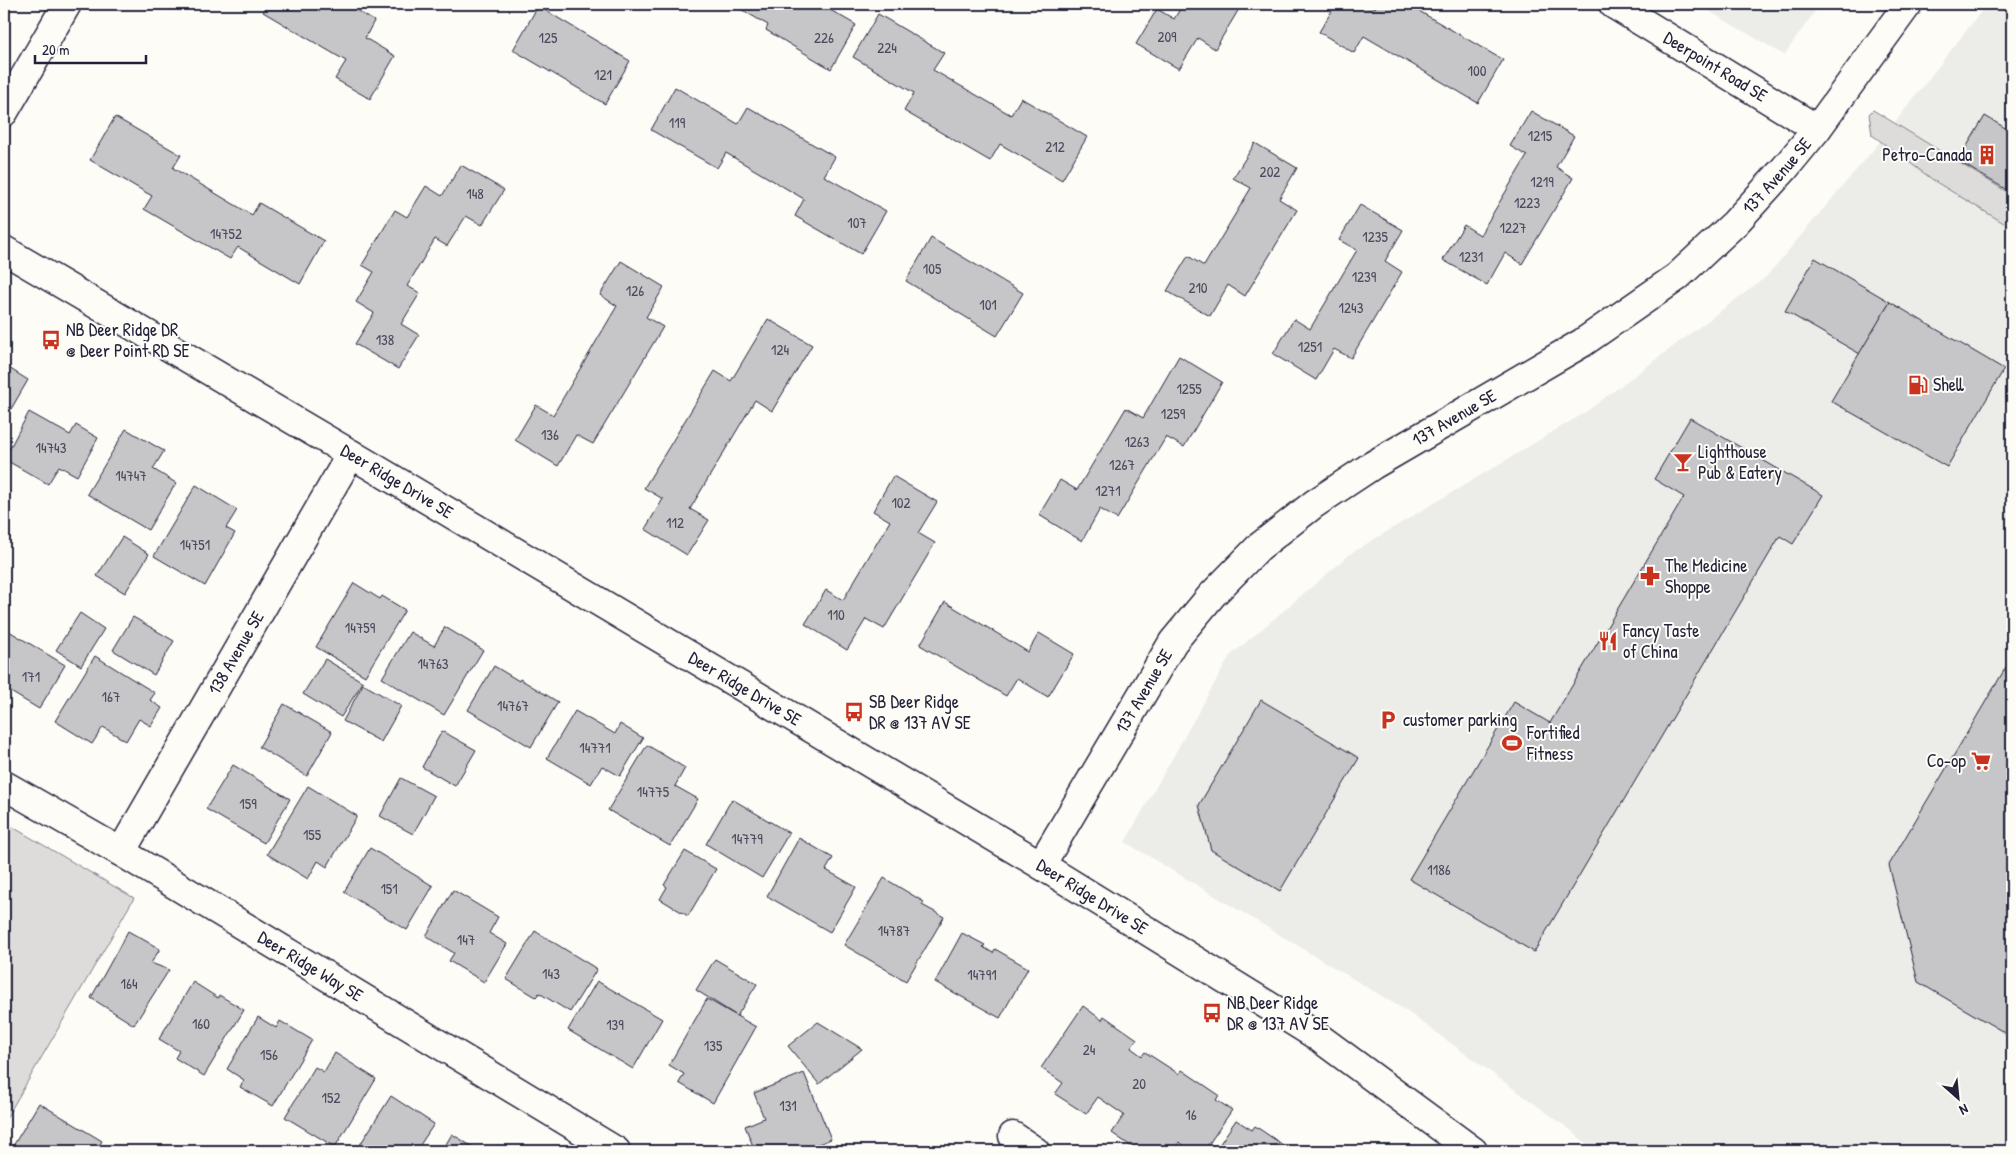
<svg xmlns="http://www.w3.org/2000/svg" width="2016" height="1155" font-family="'Patrick Hand',sans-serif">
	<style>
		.built { fill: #ecece9 }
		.green { fill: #dddcdb; stroke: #807f8b }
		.building { fill: #c6c6c8; stroke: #22223b }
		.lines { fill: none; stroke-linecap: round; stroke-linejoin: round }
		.minor-casing { stroke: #22223b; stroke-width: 31 }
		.minor { stroke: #fdfcf7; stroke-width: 28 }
		.labels { text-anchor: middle; stroke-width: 4; stroke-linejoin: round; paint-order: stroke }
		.number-label { font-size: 15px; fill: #4b4b5e }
		.street-label { font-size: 18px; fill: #22223b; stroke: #fdfcf7 }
		.poi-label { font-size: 18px; fill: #22223b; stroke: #fdfcf7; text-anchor: start }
	</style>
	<rect width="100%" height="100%" fill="#fdfcf7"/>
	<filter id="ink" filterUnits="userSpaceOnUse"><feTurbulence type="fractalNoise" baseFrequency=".02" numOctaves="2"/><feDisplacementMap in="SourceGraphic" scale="10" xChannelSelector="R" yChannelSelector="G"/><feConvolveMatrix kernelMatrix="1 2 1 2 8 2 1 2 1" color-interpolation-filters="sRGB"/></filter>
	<g filter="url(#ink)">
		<g class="built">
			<path d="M1697 4H1820L1784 55Z"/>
			<path d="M1987 4H2012V1151H1594L1572 1131 1405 1010 1125 842 1230 656 1353 552 1586 412 1766 277 1879 143Z"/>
		</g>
		<g class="green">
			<path d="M1873 110 2012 195V228L1936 182 1872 135 1869 114Z"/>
			<path d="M4 822 134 898 4 1122Z"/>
		</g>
		<g class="building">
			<path d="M268 4H346L374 21 365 38 395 56 370 99 335 79 346 61 263 12Z"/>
			<path d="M732 4H820L856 25 831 69 766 30 768 25Z"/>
			<path d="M1183 4H1242L1215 49 1198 38 1179 69 1136 44 1157 9 1174 19Z"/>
			<path d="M1336 4H1368L1375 8 1378 4H1407L1503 60 1478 103 1364 36 1354 53 1319 32Z"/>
			<path d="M538 6 630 61 605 104 513 50Z"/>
			<path d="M878 14 944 53 933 70 1011 115 1021 98 1087 137 1062 180 1000 144 990 161 904 111 914 93 853 57Z"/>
			<path d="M675 87 738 124 748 107 835 157 824 176 886 211 861 254 795 216 804 199 726 153 717 168 651 130Z"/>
			<path d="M1531 111 1574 136 1556 167 1573 178 1522 264 1505 253 1487 285 1443 260 1464 225 1480 235 1527 156 1510 146Z"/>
			<path d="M1985 116 2012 132V193L1958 161Z"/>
			<path d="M115 117 181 155 173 168 252 215 259 203 324 241 300 284 238 247 230 259 144 209 152 196 90 160Z"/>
			<path d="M1255 143 1297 168 1279 199 1297 210 1245 296 1228 285 1210 316 1167 291 1188 256 1204 266 1251 188 1233 178Z"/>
			<path d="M461 165 504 190 482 225 466 216 447 246 435 239 407 286 420 293 401 324 419 335 398 369 355 344 374 313 356 302 374 272 362 265 395 210 407 217 426 186 442 196Z"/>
			<path d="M1360 205 1403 230 1385 261 1402 272 1351 358 1334 349 1316 380 1273 354 1294 319 1310 329 1357 250 1339 240Z"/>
			<path d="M931 238 1023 293 997 336 906 281Z"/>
			<path d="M1815 258 1890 302 1860 354 1785 311Z"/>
			<path d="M621 261 664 287 646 317 663 327 593 444 576 435 558 466 515 440 536 405 553 415 617 306 600 295Z"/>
			<path d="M1890 302 2004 369 1947 467 1831 401Z"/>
			<path d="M768 319 812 345 772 411 755 400 690 509 709 520 687 555 645 529 663 499 644 488 715 371 731 381Z"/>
			<path d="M1179 356 1222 382 1184 447 1166 437 1117 519 1100 509 1082 541 1039 515 1060 480 1077 490 1126 408 1143 418Z"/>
			<path d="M4 365 28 380 4 421Z"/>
			<path d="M29 412 70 435 76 425 98 438 77 476 59 466 48 484 4 459Z"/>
			<path d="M1690 418 1823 495 1793 544 1780 536 1534 952 1409 879 1514 702 1550 723 1684 497 1654 479Z"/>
			<path d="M126 429 164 451 153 469 176 483 148 530 87 494Z"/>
			<path d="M893 476 937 502 918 533 935 543 884 629 866 619 847 650 805 624 826 590 843 600 890 521 873 511Z"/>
			<path d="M196 485 237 510 226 528 235 533 205 586 154 556Z"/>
			<path d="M122 537 149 554 125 593 97 576Z"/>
			<path d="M354 583 380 599 382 596 405 610 365 676 316 647Z"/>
			<path d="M945 602 1028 652 1039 633 1074 654 1048 697 1017 678 1006 696 920 645Z"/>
			<path d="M80 613 104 629 81 666 56 650Z"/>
			<path d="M133 617 174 641 154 675 113 650Z"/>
			<path d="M445 627 483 650 444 715 382 678 410 632 434 646Z"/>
			<path d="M9 631 65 665 39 709 4 688V640Z"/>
			<path d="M95 656 155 693 150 700 162 708 151 726 139 719 126 741 103 727 92 744 55 721Z"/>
			<path d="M2012 657V1037L1918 982 1889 865Z"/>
			<path d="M325 659 363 682 341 717 303 694Z"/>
			<path d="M494 666 519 681 520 679 558 702 531 747 468 710Z"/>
			<path d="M363 684 401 706 381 742 343 721Z"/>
			<path d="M1261 700 1359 758 1280 891 1211 850 1199 805Z"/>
			<path d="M284 704 332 732 307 776 259 747Z"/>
			<path d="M575 711 615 734 620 724 643 738 620 776 602 766 591 784 547 758Z"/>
			<path d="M442 731 476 750 455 786 422 767Z"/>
			<path d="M647 745 685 768 675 786 698 799 670 846 608 810Z"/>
			<path d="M233 765 290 799 264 843 206 809Z"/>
			<path d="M401 778 434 796 413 834 380 816Z"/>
			<path d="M308 786 357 816 327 867 318 861 308 879 267 854Z"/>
			<path d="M732 799 789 833 762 878 706 844Z"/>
			<path d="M799 838 833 858 826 870 856 887 830 932 767 896Z"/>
			<path d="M370 848 433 886 407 930 344 892Z"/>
			<path d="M685 851 716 869 688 916 660 899 667 887 664 885Z"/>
			<path d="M884 878 924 902 922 905 944 917 906 981 844 945Z"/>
			<path d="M453 890 498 917 489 933 507 944 484 982 449 961 454 953 426 936Z"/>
			<path d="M128 931 160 949 151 963 169 970 134 1025 91 998Z"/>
			<path d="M535 931 597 969 570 1012 539 993 536 997 506 979Z"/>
			<path d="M962 933 985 945 983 947 993 953 995 949 1028 968 1000 1018 935 982Z"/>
			<path d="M715 959 757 984 737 1016 696 990Z"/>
			<path d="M597 981 662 1019 633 1069 568 1030Z"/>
			<path d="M193 982 218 998 219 995 244 1010 204 1076 175 1058 179 1051 159 1039Z"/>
			<path d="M707 999 756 1027 713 1103 679 1083 684 1074 669 1065Z"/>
			<path d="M1083 1006 1102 1020 1104 1016 1137 1039 1131 1048 1142 1056 1145 1052 1179 1074 1182 1070 1219 1095 1216 1100 1232 1110 1204 1151H1192L1179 1142 1173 1151H1138L1112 1133 1124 1115 1098 1097 1086 1114 1055 1094 1063 1083 1041 1068Z"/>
			<path d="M258 1017 276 1028 280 1021 312 1040 273 1106 240 1087 244 1080 227 1069Z"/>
			<path d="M818 1022 862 1049 819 1084 788 1046Z"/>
			<path d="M335 1053 376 1079 335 1147 285 1117 315 1067 324 1072Z"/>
			<path d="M804 1073 831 1139 801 1151H755L745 1126 764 1118 754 1093Z"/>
			<path d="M391 1096 434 1124 416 1151H356Z"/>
			<path d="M39 1103 102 1141 96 1151H10Z"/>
			<path d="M1236 1120 1252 1130 1255 1126 1292 1151H1215Z"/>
			<path d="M452 1134 479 1151H442Z"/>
		</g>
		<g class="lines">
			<defs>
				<g id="minor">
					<path id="s1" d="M1613 4 1817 129"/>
					<path d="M4 112 67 4"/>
					<path id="s2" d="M4 250 351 454 1041 865 1314 1034 1473 1151"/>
					<path id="s3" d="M4 785 121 852 616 1151"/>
					<path id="s4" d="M121 852 351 454"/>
					<path id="s5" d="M1041 865 1173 642 1212 595 1259 547 1314 504 1373 465 1582 343 1677 277 1735 223 1785 168 1817 129 1908 4"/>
					<path d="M1013 1136 1035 1151"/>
				</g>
			</defs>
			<use href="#minor" class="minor-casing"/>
			<use href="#minor" class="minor"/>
		</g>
	</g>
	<defs>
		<symbol id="building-bare" viewBox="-9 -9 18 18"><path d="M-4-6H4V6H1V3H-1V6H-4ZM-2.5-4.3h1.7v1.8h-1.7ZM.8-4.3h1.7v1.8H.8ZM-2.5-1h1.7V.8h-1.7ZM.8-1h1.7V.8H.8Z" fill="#c8321e" stroke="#fdfcf7" stroke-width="2.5" paint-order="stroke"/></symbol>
		<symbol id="bus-bare" viewBox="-9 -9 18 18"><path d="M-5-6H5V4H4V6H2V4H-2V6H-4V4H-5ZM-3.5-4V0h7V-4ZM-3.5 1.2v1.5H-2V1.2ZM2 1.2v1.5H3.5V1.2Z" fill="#c8321e" stroke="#fdfcf7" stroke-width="2.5" paint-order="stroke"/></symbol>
		<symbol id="fuel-bare" viewBox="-9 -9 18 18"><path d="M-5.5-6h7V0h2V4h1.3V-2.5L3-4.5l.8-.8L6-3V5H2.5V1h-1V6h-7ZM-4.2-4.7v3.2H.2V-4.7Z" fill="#c8321e" stroke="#fdfcf7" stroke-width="2.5" paint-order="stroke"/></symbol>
		<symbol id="bar-bare" viewBox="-9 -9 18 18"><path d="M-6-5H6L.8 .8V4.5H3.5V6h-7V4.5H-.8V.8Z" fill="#c8321e" stroke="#fdfcf7" stroke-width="2.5" paint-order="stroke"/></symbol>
		<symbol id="pharmacy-bare" viewBox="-9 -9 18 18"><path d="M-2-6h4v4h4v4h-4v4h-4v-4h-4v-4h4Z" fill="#c8321e" stroke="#fdfcf7" stroke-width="2.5" paint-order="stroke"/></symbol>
		<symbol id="restaurant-bare" viewBox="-9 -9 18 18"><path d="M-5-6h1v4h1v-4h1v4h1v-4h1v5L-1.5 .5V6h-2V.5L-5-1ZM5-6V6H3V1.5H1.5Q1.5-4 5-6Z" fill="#c8321e" stroke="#fdfcf7" stroke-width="2.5" paint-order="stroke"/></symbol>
		<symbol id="parking-bare" viewBox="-9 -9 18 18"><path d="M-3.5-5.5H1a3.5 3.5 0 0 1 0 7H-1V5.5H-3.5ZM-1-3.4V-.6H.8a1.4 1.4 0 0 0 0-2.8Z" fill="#c8321e" stroke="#fdfcf7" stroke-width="2.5" paint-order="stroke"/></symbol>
		<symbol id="stadium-bare" viewBox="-9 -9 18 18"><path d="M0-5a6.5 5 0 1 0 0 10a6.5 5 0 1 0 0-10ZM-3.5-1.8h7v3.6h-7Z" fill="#c8321e" stroke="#fdfcf7" stroke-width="2.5" paint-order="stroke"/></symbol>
		<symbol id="supermarket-bare" viewBox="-9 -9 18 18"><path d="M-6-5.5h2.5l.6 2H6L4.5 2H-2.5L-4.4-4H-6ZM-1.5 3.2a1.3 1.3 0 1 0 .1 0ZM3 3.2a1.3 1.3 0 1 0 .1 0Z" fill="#c8321e" stroke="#fdfcf7" stroke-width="2.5" paint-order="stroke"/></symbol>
	</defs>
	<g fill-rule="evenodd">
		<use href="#building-bare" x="1973" y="141" width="28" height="28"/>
		<use href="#bus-bare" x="37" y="326" width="28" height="28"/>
		<use href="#fuel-bare" x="1904" y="371" width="28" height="28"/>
		<use href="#bar-bare" x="1669" y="448" width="28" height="28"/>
		<use href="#pharmacy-bare" x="1636" y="562" width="28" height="28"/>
		<use href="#restaurant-bare" x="1594" y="627" width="28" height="28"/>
		<use href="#bus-bare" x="840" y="698" width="28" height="28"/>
		<use href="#parking-bare" x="1374" y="706" width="28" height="28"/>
		<use href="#stadium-bare" x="1498" y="729" width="28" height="28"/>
		<use href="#supermarket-bare" x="1967" y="747" width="28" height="28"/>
		<use href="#bus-bare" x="1198" y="999" width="28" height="28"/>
	</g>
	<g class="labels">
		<g class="number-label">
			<text x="1167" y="42">209</text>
			<text x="548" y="43">125</text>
			<text x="824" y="43">226</text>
			<text x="887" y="53">224</text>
			<text x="1477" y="76">100</text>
			<text x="603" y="80">121</text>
			<text x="677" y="128">119</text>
			<text x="1540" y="141">1215</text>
			<text x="1055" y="152">212</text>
			<text x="1270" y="177">202</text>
			<text x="1542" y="187">1219</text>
			<text x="475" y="199">148</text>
			<text x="1527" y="208">1223</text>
			<text x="857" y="228">107</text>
			<text x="1513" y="233">1227</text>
			<text x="226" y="239">14752</text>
			<text x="1375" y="242">1235</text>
			<text x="1471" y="262">1231</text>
			<text x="932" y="274">105</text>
			<text x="1364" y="282">1239</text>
			<text x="1198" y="293">210</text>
			<text x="635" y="296">126</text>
			<text x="988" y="310">101</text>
			<text x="1351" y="313">1243</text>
			<text x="385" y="345">138</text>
			<text x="1310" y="352">1251</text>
			<text x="780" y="355">124</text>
			<text x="1189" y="394">1255</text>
			<text x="1173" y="419">1259</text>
			<text x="550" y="440">136</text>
			<text x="1137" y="447">1263</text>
			<text x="51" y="453">14743</text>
			<text x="1122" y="470">1267</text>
			<text x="131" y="481">14747</text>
			<text x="1108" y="496">1271</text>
			<text x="901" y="508">102</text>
			<text x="675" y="528">112</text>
			<text x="195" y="550">14751</text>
			<text x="836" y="620">110</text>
			<text x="360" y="633">14759</text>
			<text x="433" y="669">14763</text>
			<text x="31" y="682">171</text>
			<text x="111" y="702">167</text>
			<text x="513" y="711">14767</text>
			<text x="595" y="753">14771</text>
			<text x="653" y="797">14775</text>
			<text x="248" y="809">159</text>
			<text x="312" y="840">155</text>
			<text x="747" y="844">14779</text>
			<text x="1439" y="875">1186</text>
			<text x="389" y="894">151</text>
			<text x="894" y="936">14787</text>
			<text x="466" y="945">147</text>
			<text x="551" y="979">143</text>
			<text x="982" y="980">14791</text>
			<text x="129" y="989">164</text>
			<text x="201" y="1029">160</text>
			<text x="615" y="1030">139</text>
			<text x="713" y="1051">135</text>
			<text x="1089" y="1055">24</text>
			<text x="269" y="1060">156</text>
			<text x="1139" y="1089">20</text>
			<text x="331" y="1103">152</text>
			<text x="788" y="1111">131</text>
			<text x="1191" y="1120">16</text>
		</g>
		<g class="street-label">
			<text dy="6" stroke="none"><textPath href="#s1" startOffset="120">Deerpoint Road SE</textPath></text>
			<text dy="6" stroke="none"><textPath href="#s5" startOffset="1028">137 Avenue SE</textPath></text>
			<text dy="6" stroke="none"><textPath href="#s5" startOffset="622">137 Avenue SE</textPath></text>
			<text dy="6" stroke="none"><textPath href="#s2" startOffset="456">Deer Ridge Drive SE</textPath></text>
			<text dy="6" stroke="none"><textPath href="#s4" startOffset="230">138 Avenue SE</textPath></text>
			<text dy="6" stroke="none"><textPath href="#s2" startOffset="861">Deer Ridge Drive SE</textPath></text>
			<text dy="6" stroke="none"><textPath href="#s5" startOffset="202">137 Avenue SE</textPath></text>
			<text dy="6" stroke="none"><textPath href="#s2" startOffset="1266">Deer Ridge Drive SE</textPath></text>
			<text dy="6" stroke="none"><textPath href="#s3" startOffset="356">Deer Ridge Way SE</textPath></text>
		</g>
		<g class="poi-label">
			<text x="1972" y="161" text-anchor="end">Petro-Canada</text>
			<text x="66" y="336">NB Deer Ridge DR<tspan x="66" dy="21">@ Deer Point RD SE</tspan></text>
			<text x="1933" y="391">Shell</text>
			<text x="1698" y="458">Lighthouse<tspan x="1698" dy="21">Pub &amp; Eatery</tspan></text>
			<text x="1665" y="572">The Medicine<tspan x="1665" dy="21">Shoppe</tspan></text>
			<text x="1623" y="637">Fancy Taste<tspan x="1623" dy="21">of China</tspan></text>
			<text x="869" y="708">SB Deer Ridge<tspan x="869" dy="21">DR @ 137 AV SE</tspan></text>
			<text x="1403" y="726">customer parking</text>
			<text x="1527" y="739">Fortified<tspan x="1527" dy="21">Fitness</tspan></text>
			<text x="1966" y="767" text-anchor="end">Co-op</text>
			<text x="1227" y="1009">NB Deer Ridge<tspan x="1227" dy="21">DR @ 137 AV SE</tspan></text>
		</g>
	</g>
	<rect width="2016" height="1155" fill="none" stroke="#fdfcf7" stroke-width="20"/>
	<rect x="10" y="10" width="1996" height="1135" fill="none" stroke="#22223b" stroke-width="2" filter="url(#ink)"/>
	<g transform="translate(1958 1098) rotate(153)" stroke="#fdfcf7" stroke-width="4" paint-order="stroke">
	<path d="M0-4L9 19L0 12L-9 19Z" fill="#22223b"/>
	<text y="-8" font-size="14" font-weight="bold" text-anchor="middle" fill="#22223b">N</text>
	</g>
	<path d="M35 55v8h111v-8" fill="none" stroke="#22223b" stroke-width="2.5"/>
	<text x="42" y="55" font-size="15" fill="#22223b" stroke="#fdfcf7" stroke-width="4" paint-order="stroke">20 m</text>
</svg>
